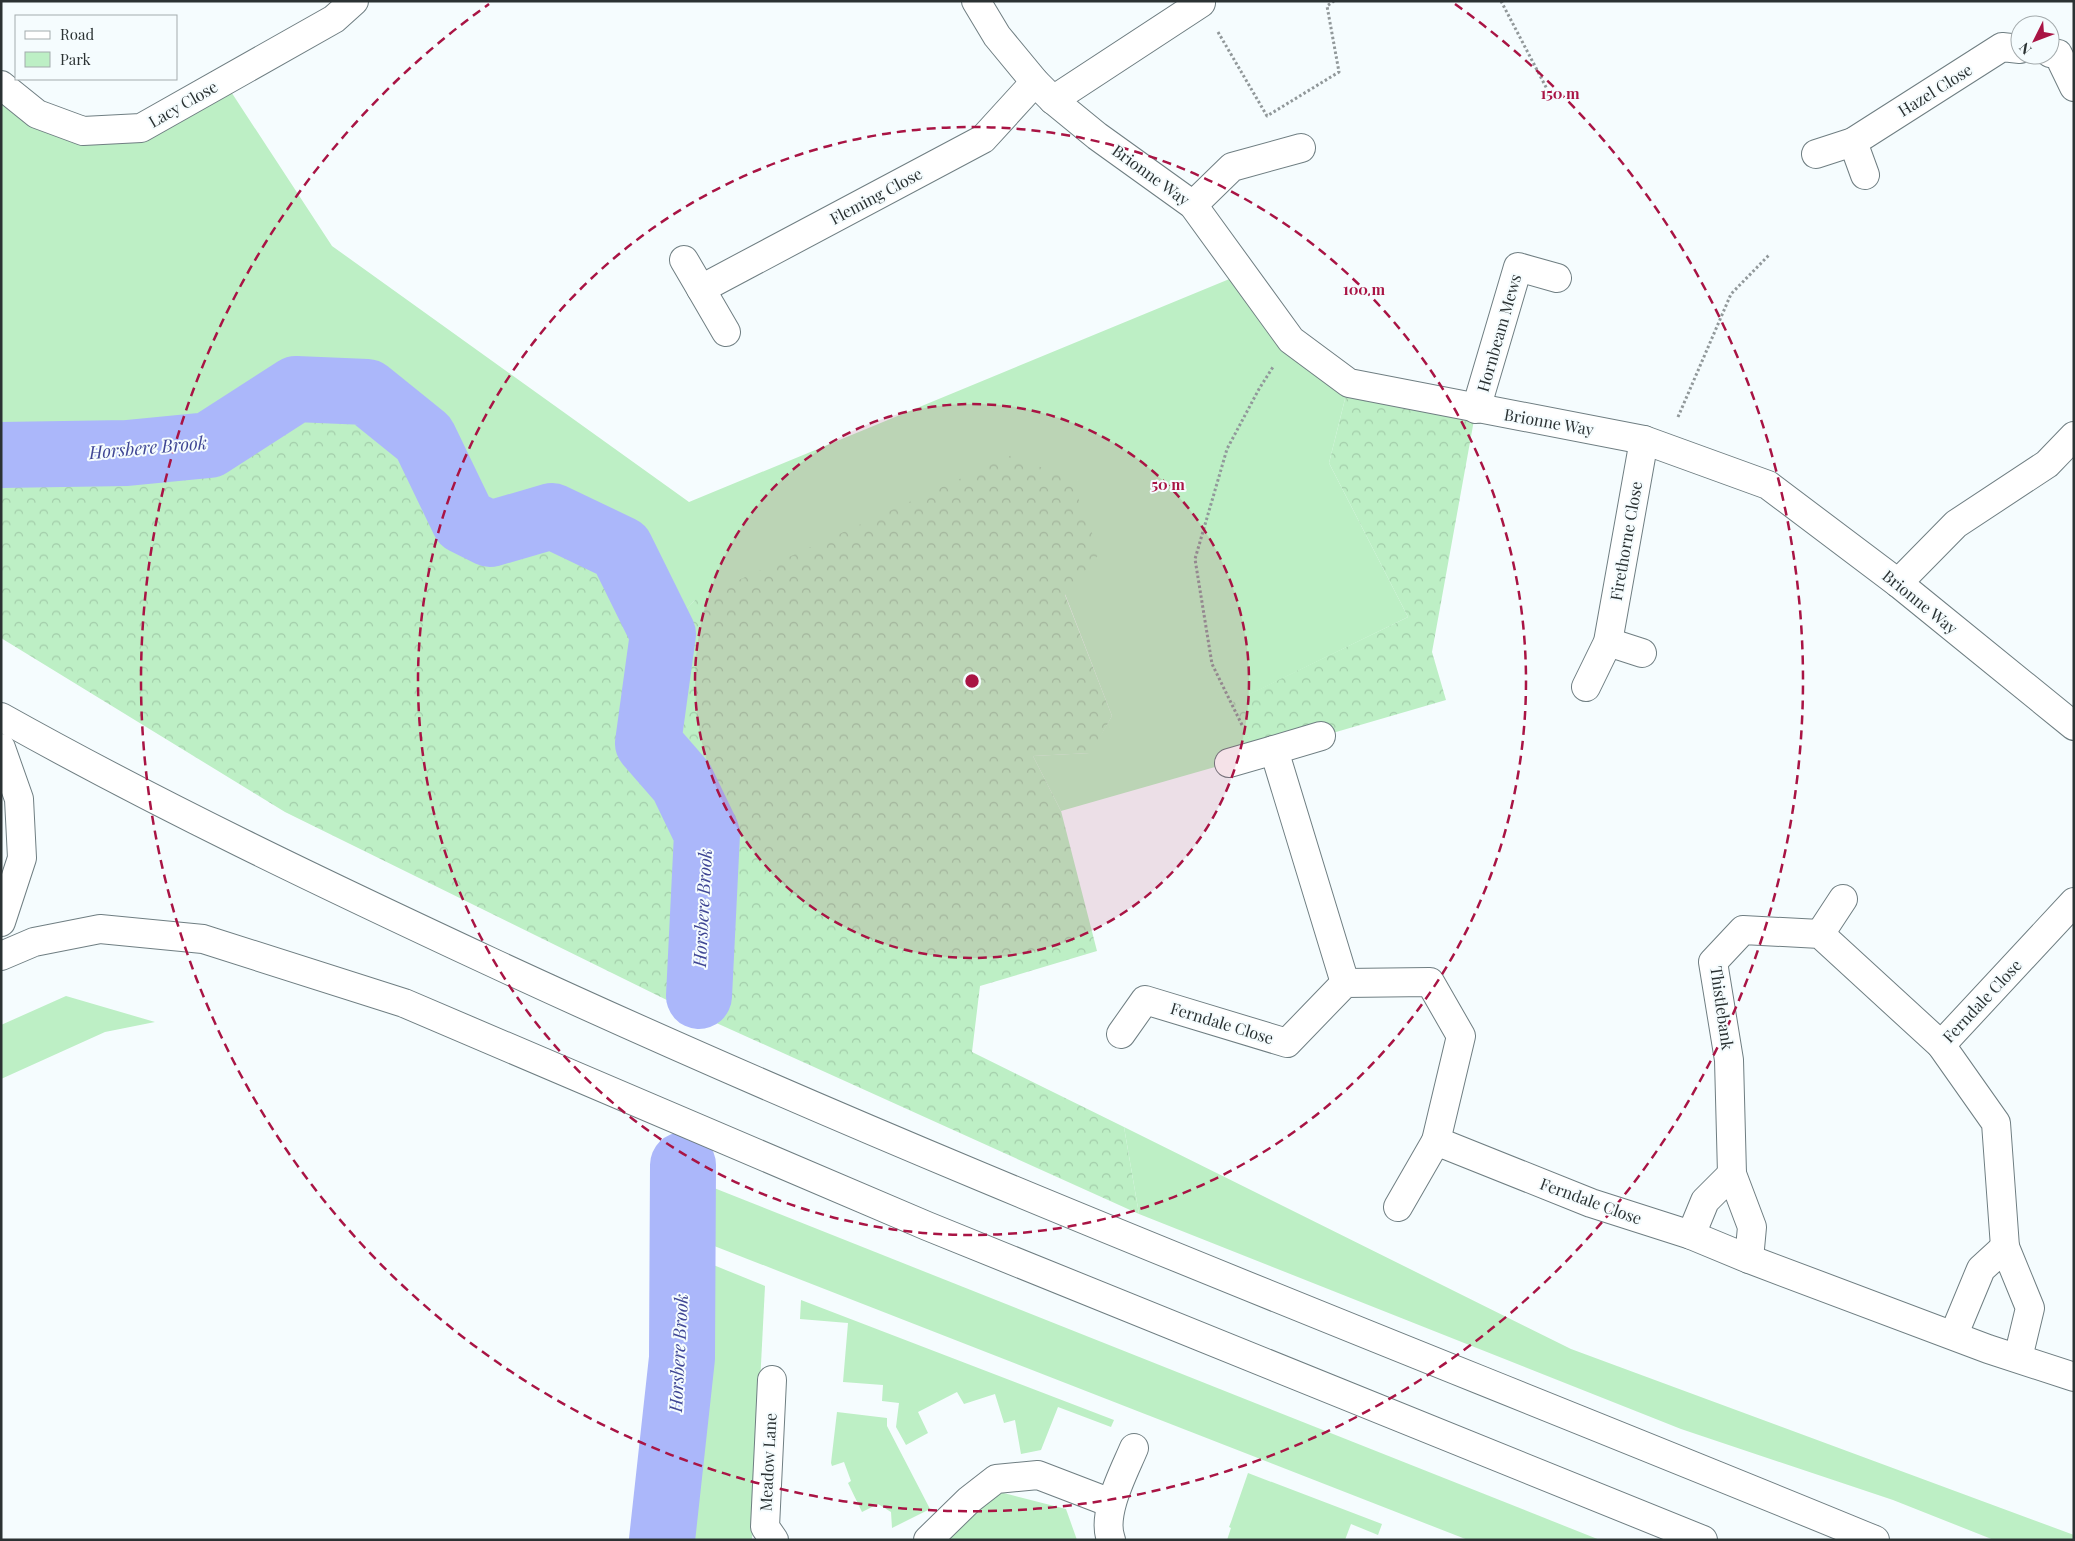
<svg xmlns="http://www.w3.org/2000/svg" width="2075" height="1541" font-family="'Playfair Display',serif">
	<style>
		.green { fill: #bdefc5 }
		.forest { fill: url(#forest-crowns) }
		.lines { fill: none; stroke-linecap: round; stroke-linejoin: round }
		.river { stroke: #abb7fa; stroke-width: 66 }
		.minor-casing { stroke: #6f7e82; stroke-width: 30 }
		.trunk-casing { stroke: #6f7e82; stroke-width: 30 }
		.path { stroke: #91989a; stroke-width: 3; stroke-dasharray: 2.5 2.5; stroke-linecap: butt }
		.minor { stroke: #fff; stroke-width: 28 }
		.trunk { stroke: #fff; stroke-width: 28 }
		.ring { fill: none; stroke: #a91444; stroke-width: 2.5; stroke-dasharray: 9 6 }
		.labels { text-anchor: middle; stroke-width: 4; stroke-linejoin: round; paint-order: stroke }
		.street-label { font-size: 16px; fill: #2b3233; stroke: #f5fcfe }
		.water-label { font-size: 18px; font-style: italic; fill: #3f4694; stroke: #f5fcfe }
		.centre { fill: #a91444; stroke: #f5fcfe; stroke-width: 2.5 }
		.ring-label { font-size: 15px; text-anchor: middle; font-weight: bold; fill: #a91444; stroke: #f5fcfe; stroke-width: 4; stroke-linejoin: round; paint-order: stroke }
	</style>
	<defs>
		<pattern id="forest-crowns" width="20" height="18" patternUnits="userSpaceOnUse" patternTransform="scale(1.25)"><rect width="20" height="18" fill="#bdefc5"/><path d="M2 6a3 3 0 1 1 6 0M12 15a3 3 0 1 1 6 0" fill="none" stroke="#a3cdaa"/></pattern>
	</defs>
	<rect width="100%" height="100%" fill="#f5fcfe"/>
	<g class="green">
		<path d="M224 81 332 246 689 502 1244 273 1349 383 1329 463 1408 617 1232 703 1257 755 1061 811 1033 756 1090 753 1112 716 1065 594 695 600 663 634 621 549 552 516 490 534 464 521 424 438 296 389 209 445 127 453 1 455V85L37 114 141 128Z"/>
		<path d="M66 996 155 1022 105 1032 1 1079V1025Z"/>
		<path d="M1124 1127 1571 1349 2074 1535V1540H1994L1893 1500 1681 1429 1139 1214Z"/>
		<path d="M709 1186 1600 1540H1468L704 1242Z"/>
		<path d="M684 1253 765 1286 752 1540H662Z"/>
		<path d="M801 1300 1114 1420 1111 1427 1058 1407 1041 1450 1021 1454 1015 1420 1004 1423 995 1394 964 1404 957 1392 918 1412 928 1433 906 1445 896 1427 899 1403 882 1401 883 1385 843 1382 848 1323 800 1319Z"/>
		<path d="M837 1412 887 1418V1426L930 1509 892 1528 891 1512 878 1504 862 1512 848 1483 851 1481 844 1462 832 1466 831 1463Z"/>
		<path d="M1248 1473 1382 1524 1378 1535 1351 1524 1345 1540H1227L1231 1528 1229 1527 1231 1522Z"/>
		<path d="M996 1491 1066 1509 1077 1540H945Z"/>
	</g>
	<g class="forest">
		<path d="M1349 383 1476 409 1432 652 1446 700 1257 755 1231 703 1408 617 1329 463Z"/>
		<path d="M296 389 367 392 424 438 464 521 490 534 552 516 621 549 663 633 695 600 1012 455 1071 480 1100 553 1065 595 1112 716 1091 753 1033 756 1061 811 1097 951 980 986 972 1052 1124 1127 1139 1214 681 1007 285 812 1 638V455L127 453 209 445Z"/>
	</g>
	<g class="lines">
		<g class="river">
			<path d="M1 455 127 453 209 445 296 389 367 392 424 438 464 521 490 534 552 516 621 549 663 634 648 743 682 782 707 834 699 996"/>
			<path d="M662 1540 682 1358 683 1165"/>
		</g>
		<defs>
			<g id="minor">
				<path d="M976 1 997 36 1035 82 1053 100 1097 136 1193 205 1291 340 1349 383 1644 440 1768 485 1898 583 2074 726"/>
				<path d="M2050 53 2058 54 2074 87"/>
				<path d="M1 85 37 114 83 131 141 128 334 19 354 1"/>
				<path d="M1053 100 1201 3"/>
				<path d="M1853 142 1865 175"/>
				<path d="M1816 154 1853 142 2002 47 2020 49"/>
				<path d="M1193 205 1232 167 1301 148"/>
				<path d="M684 260 701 289"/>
				<path d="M726 332 701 289 983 139 1035 82"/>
				<path d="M1476 409 1518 267 1557 278"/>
				<path d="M1898 583 1956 524 2047 464 2074 436"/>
				<path d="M1608 642 1642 653"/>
				<path d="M1586 687 1608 642 1644 440"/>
				<path d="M1274 750 1321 736"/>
				<path d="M1229 763 1274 750 1345 983"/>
				<path d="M1820 934 1843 899"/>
				<path d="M1121 1034 1145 1000 1287 1043 1345 983 1430 982 1461 1036 1436 1141"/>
				<path d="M1732 1174 1729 1060 1713 962 1743 930 1820 934 1941 1045"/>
				<path d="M1398 1207 1436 1141 1591 1203 1691 1235 1749 1259 1988 1349 2074 1377"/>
				<path d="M1691 1235 1705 1201 1732 1174 1752 1227 1749 1259"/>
				<path d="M2005 1247 1996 1123 1941 1045 2074 902"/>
				<path d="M1954 1334 1981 1269 2005 1247 2030 1308 2018 1358"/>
				<path d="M772 1380 765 1527 774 1540"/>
				<path d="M928 1540 969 1500 996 1479 1038 1475 1111 1503"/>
				<path d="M1111 1540C1101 1514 1124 1472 1134 1448"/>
			</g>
			<g id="trunk">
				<path d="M1 717C160 806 324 884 489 961 943 1172 1411 1349 1875 1540"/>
				<path d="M1 748 19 799 22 858 1 922"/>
				<path d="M1 956 34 942 100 929 203 939 404 1003 927 1226 1703 1540"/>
			</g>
		</defs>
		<use href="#minor" class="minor-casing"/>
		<use href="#trunk" class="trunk-casing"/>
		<g class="path">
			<path d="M1501 1 1548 91"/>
			<path d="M1218 32 1267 116 1339 72 1327 6 1334 1"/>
			<path d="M1678 417 1731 294 1770 254"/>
			<path d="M1242 725 1212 664 1195 559 1227 449 1259 389 1273 367"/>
		</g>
		<use href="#minor" class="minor"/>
		<use href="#trunk" class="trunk"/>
	</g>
	<circle cx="972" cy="681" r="277" fill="#a91444" fill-opacity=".12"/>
	<g class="ring">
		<circle cx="972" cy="681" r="277"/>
		<circle cx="972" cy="681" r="554"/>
		<path d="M1455 4A831 831 0 1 1 489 4"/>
	</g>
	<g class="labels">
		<g class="street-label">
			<text transform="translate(1935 90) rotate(-32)" y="6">Hazel Close</text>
			<text transform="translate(183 104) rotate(-30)" y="6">Lacy Close</text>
			<text transform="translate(1151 175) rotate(36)" y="6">Brionne Way</text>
			<text transform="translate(876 196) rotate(-28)" y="6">Fleming Close</text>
			<text transform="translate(1499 333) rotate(-74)" y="6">Hornbeam Mews</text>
			<text transform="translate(1549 422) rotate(10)" y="6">Brionne Way</text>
			<text transform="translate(1626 541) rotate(-80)" y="6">Firethorne Close</text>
			<text transform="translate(1920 602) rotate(39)" y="6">Brionne Way</text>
			<text transform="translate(1982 1001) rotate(-47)" y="6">Ferndale Close</text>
			<text transform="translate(1722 1008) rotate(82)" y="6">Thistlebank</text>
			<text transform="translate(1222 1023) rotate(17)" y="6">Ferndale Close</text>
			<text transform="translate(1591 1201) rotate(20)" y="6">Ferndale Close</text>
			<text transform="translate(768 1462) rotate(-87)" y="6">Meadow Lane</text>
		</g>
		<g class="water-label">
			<text transform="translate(148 448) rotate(-5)" y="6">Horsbere Brook</text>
			<text transform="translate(703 908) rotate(-87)" y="6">Horsbere Brook</text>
			<text transform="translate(679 1353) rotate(-87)" y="6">Horsbere Brook</text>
		</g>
	</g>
	<circle cx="972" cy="681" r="8" class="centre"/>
	<g class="ring-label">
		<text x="1560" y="99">150 m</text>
		<text x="1364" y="295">100 m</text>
		<text x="1168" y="490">50 m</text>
	</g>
	<rect width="2075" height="1541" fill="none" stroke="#2b3233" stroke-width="5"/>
	<rect x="15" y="15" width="162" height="65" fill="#f5fcfe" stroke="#a4abad"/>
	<rect x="25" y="31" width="25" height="8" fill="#ffffff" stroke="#a4abad"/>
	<text x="60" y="40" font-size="15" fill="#2b3233">Road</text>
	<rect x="25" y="52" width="25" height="15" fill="#bdefc5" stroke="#a4abad"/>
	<text x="60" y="65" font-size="15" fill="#2b3233">Park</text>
	<g transform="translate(2035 40) rotate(228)"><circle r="24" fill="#f5fcfe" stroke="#a4abad"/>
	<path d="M0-4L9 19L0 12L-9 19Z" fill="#a91444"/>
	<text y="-8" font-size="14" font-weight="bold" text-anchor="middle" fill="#2b3233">N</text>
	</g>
</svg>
